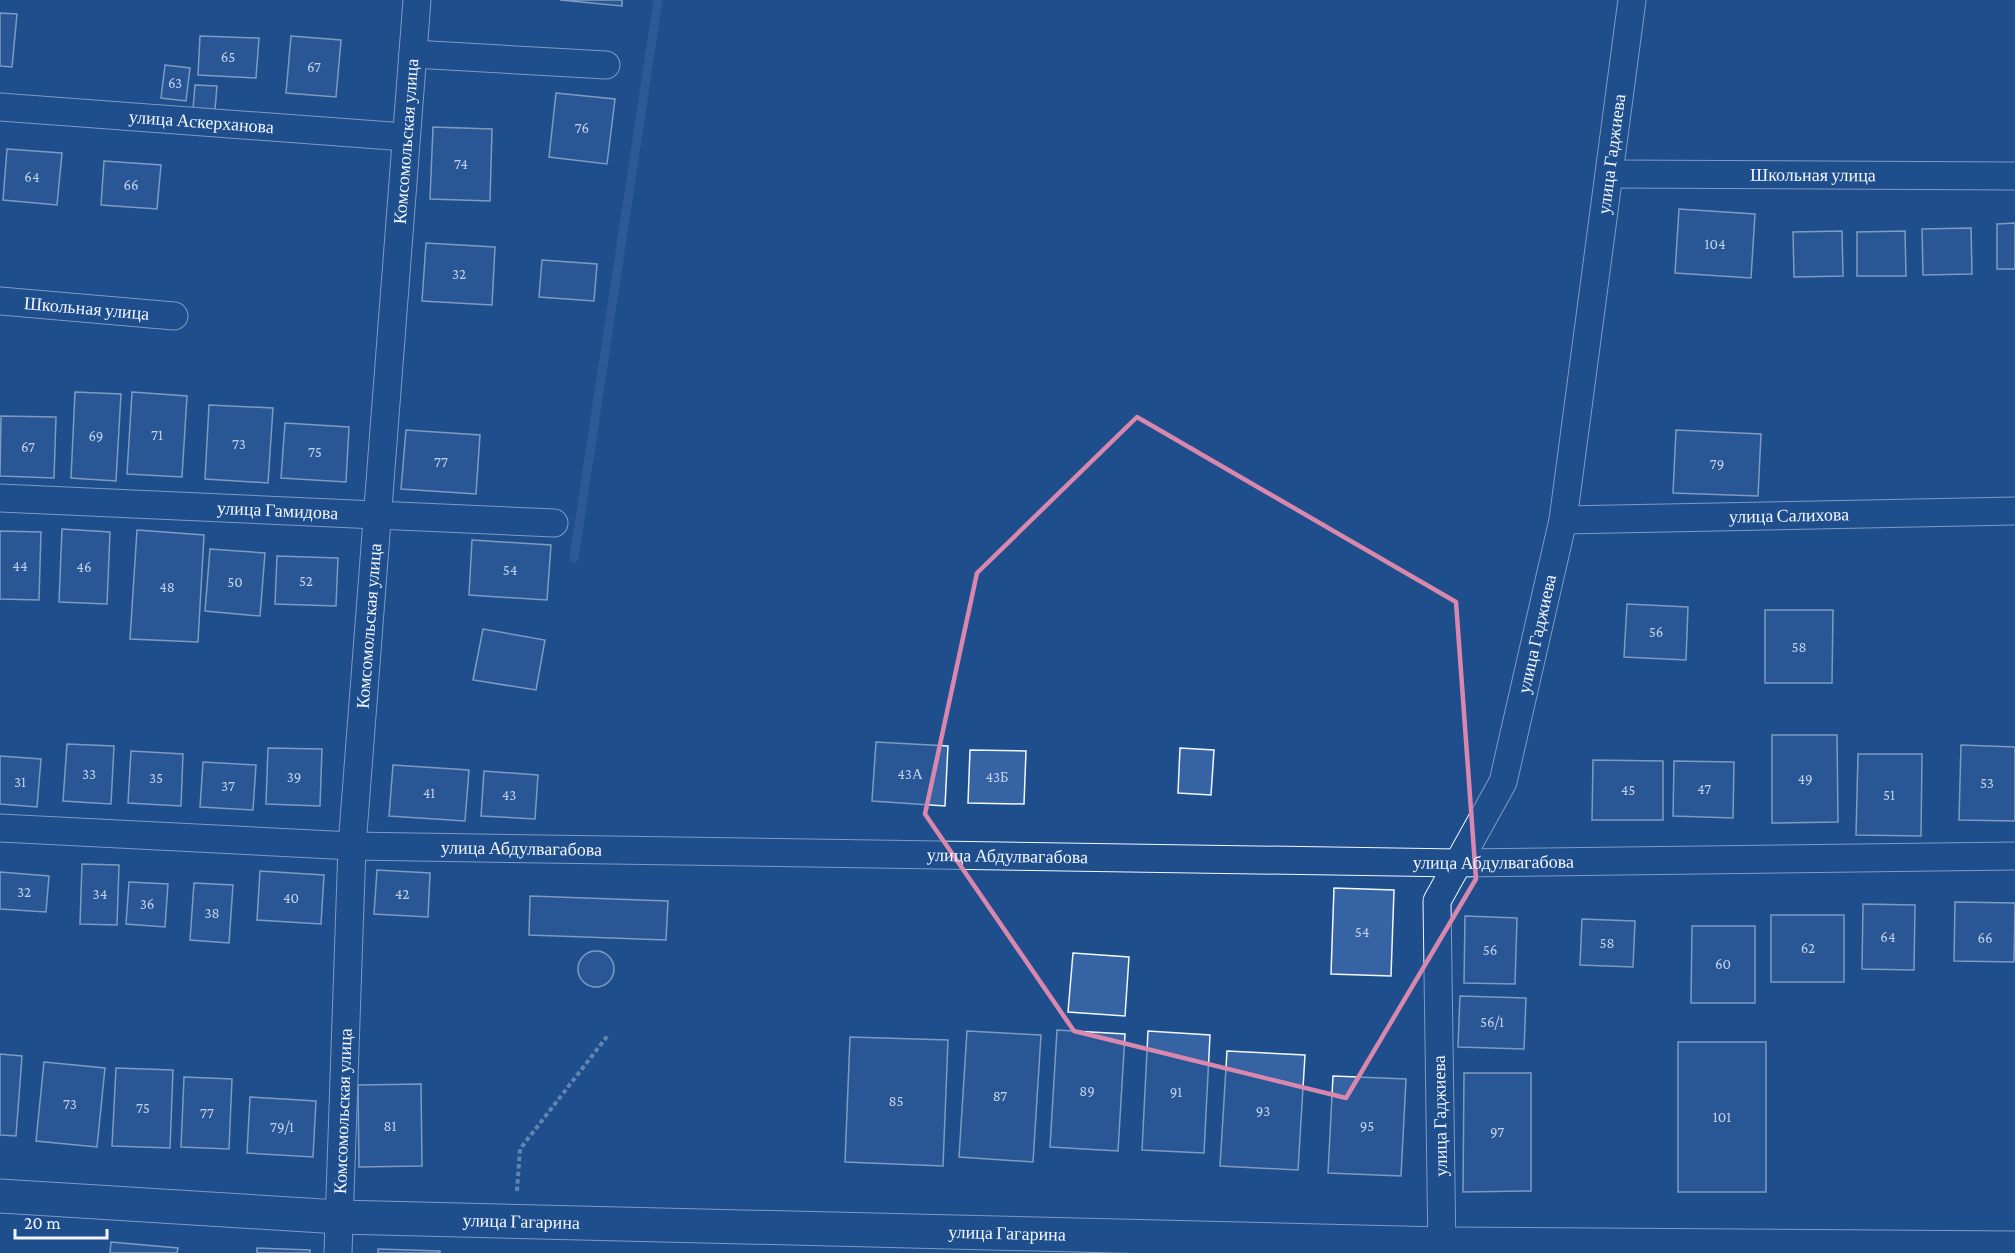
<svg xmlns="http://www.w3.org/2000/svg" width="2015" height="1253" font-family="'Crimson Pro',serif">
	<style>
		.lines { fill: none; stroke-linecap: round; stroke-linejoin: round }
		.stream { stroke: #3b69a3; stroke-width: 9 }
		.building { fill: #3563a3; stroke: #f2f6ff; stroke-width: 1.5 }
		.street-casing { stroke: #f2f6ff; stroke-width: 29 }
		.secondary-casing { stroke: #f2f6ff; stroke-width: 35 }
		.path { stroke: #b3c4dc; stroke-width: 4; stroke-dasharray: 4.5 3; stroke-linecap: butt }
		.street { stroke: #1f4e8c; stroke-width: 27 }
		.secondary { stroke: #1f4e8c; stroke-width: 33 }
		.marked { fill: none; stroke: #da87ad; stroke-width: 4.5; stroke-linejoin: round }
		.labels { text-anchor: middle; stroke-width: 4.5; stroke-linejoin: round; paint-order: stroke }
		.number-label { font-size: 15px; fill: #c3d1e8 }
		.street-label { font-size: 18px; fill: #f2f6ff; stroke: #1f4e8c }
	</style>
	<rect width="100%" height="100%" fill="#1f4e8c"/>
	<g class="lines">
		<path class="stream" d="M574 558 658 0"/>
	</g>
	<g class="building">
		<path d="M560 0H622V6Z"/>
		<path d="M0 13 17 14 12 67 0 66Z"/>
		<path d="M200 36 259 38 256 78 198 75Z"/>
		<path d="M291 36 341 40 336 97 286 93Z"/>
		<path d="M165 65 190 68 186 101 161 98Z"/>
		<path d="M195 85 217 86 215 110 193 109Z"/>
		<path d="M556 93 615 99 607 164 549 157Z"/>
		<path d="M433 127 492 129 490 201 430 199Z"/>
		<path d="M7 149 62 153 57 205 3 200Z"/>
		<path d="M104 161 161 165 157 209 101 205Z"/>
		<path d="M1679 209 1755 214 1751 278 1675 273Z"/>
		<path d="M2015 223V269H1997V224Z"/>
		<path d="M1971 228 1972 274 1923 275 1922 229Z"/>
		<path d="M1842 231 1843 276 1794 277 1793 232Z"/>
		<path d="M1905 231 1906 276H1857V232Z"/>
		<path d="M426 243 495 247 492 305 422 301Z"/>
		<path d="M542 260 597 264 594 301 539 297Z"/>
		<path d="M75 392 121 394 116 481 71 478Z"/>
		<path d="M132 392 187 396 182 477 127 474Z"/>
		<path d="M209 405 273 408 268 483 205 479Z"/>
		<path d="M1 416 56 417 54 478 0 476Z"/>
		<path d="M285 423 349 427 346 482 281 478Z"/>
		<path d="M406 430 480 435 476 494 401 489Z"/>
		<path d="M1676 430 1761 434 1758 496 1673 493Z"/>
		<path d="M62 529 110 532 107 604 59 602Z"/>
		<path d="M137 530 204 535 198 642 130 639Z"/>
		<path d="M0 531 41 532 39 600 0 599Z"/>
		<path d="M472 540 551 545 547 600 469 595Z"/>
		<path d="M210 549 265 553 260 616 205 611Z"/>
		<path d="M277 556 338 558 336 606 275 604Z"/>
		<path d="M1627 604 1688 607 1686 660 1624 657Z"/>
		<path d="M1765 610H1833L1832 683H1765Z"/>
		<path d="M483 629 545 640 536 690 473 680Z"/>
		<path d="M1772 735H1837L1838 822 1772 823Z"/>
		<path d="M876 742 948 746 945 806 872 801Z"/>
		<path d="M67 744 114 746 111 804 63 801Z"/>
		<path d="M1961 745 2015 747V821L1959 820Z"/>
		<path d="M268 748 322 749 320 806 266 804Z"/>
		<path d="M1180 748 1214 750 1211 795 1178 793Z"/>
		<path d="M970 750 1026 751 1024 804 968 803Z"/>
		<path d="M131 751 183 754 181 806 128 803Z"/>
		<path d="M1858 754H1922L1921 836 1856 835Z"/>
		<path d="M0 756 41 759 37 807 0 804Z"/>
		<path d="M1593 760 1663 761V820H1592Z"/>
		<path d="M1674 761 1734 762 1733 818 1673 816Z"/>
		<path d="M203 762 256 765 253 810 200 807Z"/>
		<path d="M393 765 469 770 465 821 389 816Z"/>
		<path d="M484 771 538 775 535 819 481 816Z"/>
		<path d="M82 864 119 865 117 925 80 924Z"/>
		<path d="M377 870 430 873 428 917 374 914Z"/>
		<path d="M260 871 324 875 321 924 257 920Z"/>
		<path d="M0 872 49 876 46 912 0 909Z"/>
		<path d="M129 882 168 884 165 927 126 924Z"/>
		<path d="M194 883 233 885 229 943 190 940Z"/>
		<path d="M1334 888 1394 890 1391 976 1331 974Z"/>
		<path d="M530 896 668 901 666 940 529 935Z"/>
		<path d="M1955 902 2015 903 2014 962 1954 961Z"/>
		<path d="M1863 904 1915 905 1914 970 1862 969Z"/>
		<rect x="1771" y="915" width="73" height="67"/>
		<path d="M1465 916 1517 918 1515 984 1464 983Z"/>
		<path d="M1582 919 1635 921 1633 967 1580 965Z"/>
		<path d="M1692 926H1755V1003H1691Z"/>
		<circle cx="596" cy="969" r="18"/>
		<path d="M1073 953 1129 957 1125 1016 1068 1012Z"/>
		<path d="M1460 996 1526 998 1524 1049 1458 1047Z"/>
		<path d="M1057 1030 1125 1034 1118 1151 1050 1147Z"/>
		<path d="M967 1031 1041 1035 1033 1162 959 1157Z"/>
		<path d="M1148 1031 1210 1035 1204 1153 1142 1150Z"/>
		<path d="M850 1037 948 1040 943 1166 845 1162Z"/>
		<rect x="1678" y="1042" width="88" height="150"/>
		<path d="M1227 1051 1305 1055 1298 1170 1220 1166Z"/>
		<path d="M0 1054 22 1056 16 1136 0 1135Z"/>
		<path d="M44 1062 105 1068 97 1147 36 1141Z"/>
		<path d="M116 1068 173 1070 170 1148 112 1146Z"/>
		<path d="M1464 1073H1531V1191L1463 1192Z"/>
		<path d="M1333 1076 1406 1079 1401 1176 1328 1173Z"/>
		<path d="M184 1077 232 1079 229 1149 181 1147Z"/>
		<path d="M421 1084 422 1166 359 1167 358 1085Z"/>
		<path d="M250 1097 316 1101 313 1157 247 1153Z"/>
		<path d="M111 1242 178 1248 177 1253H110Z"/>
		<path d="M257 1248 310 1250V1253H257Z"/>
		<path d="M378 1249 440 1251V1253H378Z"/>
	</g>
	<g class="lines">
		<defs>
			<g id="street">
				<path d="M413 54 606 65"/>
				<path id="s1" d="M0 107 405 137"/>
				<path id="s2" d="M1611 174 2015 176"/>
				<path id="s3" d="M0 301 174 316"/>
				<path id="s4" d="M0 498 554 523"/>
				<path id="s5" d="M1563 520 2015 511"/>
				<path id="s6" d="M0 828 352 846 1457 863 2015 856"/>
				<path id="s7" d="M338 1253 352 846 417 0"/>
				<path id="s8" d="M1442 1253 1437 901 1503 782 1563 520 1632 0"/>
			</g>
			<g id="secondary">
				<path id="s9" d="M0 1196 339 1217 1442 1244 2015 1248"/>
			</g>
		</defs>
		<use href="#street" class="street-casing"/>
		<use href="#secondary" class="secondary-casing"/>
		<path class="path" d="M517 1191 520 1149 609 1034"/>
		<use href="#street" class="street"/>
		<use href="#secondary" class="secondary"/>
	</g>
	<path d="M0 0H2015V1253H0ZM1137 417 1456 602 1476 879 1346 1098 1074 1031 925 814 977 573Z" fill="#1f4e8c" fill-opacity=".55" fill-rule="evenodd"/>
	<path class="marked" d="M1137 417 1456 602 1476 879 1346 1098 1074 1031 925 814 977 573Z"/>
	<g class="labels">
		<g class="number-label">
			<text x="228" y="62">65</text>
			<text x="314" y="72">67</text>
			<text x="175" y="88">63</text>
			<text x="582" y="133">76</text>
			<text x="461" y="169">74</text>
			<text x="32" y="182">64</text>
			<text x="131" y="190">66</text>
			<text x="1715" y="249">104</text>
			<text x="459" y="279">32</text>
			<text x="157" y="440">71</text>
			<text x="96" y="441">69</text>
			<text x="239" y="449">73</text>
			<text x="28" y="452">67</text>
			<text x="315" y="457">75</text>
			<text x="441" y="467">77</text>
			<text x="1717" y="469">79</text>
			<text x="20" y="571">44</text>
			<text x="84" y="572">46</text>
			<text x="510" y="575">54</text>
			<text x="306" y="586">52</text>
			<text x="235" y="587">50</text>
			<text x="167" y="592">48</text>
			<text x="1656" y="637">56</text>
			<text x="1799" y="652">58</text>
			<text x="89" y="779">33</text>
			<text x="910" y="779">43А</text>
			<text x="294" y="782">39</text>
			<text x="997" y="782">43Б</text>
			<text x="156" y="783">35</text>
			<text x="1805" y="784">49</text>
			<text x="20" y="787">31</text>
			<text x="1987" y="788">53</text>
			<text x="228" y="791">37</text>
			<text x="1704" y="794">47</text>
			<text x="1628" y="795">45</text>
			<text x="429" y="798">41</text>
			<text x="509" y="800">43</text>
			<text x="1889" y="800">51</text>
			<text x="24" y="897">32</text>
			<text x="100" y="899">34</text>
			<text x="402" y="899">42</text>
			<text x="291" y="903">40</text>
			<text x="147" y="909">36</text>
			<text x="212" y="918">38</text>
			<text x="1362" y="937">54</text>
			<text x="1888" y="942">64</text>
			<text x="1985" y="943">66</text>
			<text x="1607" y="948">58</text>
			<text x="1808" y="953">62</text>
			<text x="1490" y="955">56</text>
			<text x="1723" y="969">60</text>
			<text x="1492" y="1027">56/1</text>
			<text x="1087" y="1096">89</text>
			<text x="1176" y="1097">91</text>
			<text x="1000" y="1101">87</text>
			<text x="896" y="1106">85</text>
			<text x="70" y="1109">73</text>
			<text x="143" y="1113">75</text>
			<text x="1263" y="1116">93</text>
			<text x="207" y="1118">77</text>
			<text x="1722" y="1122">101</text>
			<text x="390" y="1131">81</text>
			<text x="1367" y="1131">95</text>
			<text x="282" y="1132">79/1</text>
			<text x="1497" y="1137">97</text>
		</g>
		<g class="street-label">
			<text dy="6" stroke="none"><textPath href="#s1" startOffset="202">улица Аскерханова</textPath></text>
			<text dy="6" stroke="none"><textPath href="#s7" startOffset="1114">Комсомольская улица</textPath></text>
			<text dy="6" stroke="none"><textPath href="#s8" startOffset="1126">улица Гаджиева</textPath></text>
			<text dy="6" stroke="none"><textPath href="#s2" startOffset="202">Школьная улица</textPath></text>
			<text dy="6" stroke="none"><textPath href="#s3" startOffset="87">Школьная улица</textPath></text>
			<text dy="6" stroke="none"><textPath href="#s4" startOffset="278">улица Гамидова</textPath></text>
			<text dy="6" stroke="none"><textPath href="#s5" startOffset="226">улица Салихова</textPath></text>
			<text dy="6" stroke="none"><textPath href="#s7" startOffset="628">Комсомольская улица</textPath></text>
			<text dy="6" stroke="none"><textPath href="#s8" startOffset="640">улица Гаджиева</textPath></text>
			<text dy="6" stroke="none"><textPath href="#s6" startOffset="522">улица Абдулвагабова</textPath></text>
			<text dy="6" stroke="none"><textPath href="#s6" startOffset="1008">улица Абдулвагабова</textPath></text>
			<text dy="6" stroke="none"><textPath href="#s6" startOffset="1494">улица Абдулвагабова</textPath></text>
			<text dy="6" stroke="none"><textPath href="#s7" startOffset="142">Комсомольская улица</textPath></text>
			<text transform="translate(1440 1116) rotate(-91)" y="6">улица Гаджиева</text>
			<text dy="6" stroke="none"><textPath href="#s9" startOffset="522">улица Гагарина</textPath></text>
			<text dy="6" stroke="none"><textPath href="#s9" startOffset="1008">улица Гагарина</textPath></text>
		</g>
	</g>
	<path d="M15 1229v9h92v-9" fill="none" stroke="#f2f6ff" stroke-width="3"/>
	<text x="24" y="1229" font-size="18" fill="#f2f6ff" stroke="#1f4e8c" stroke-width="4.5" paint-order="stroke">20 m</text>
</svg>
